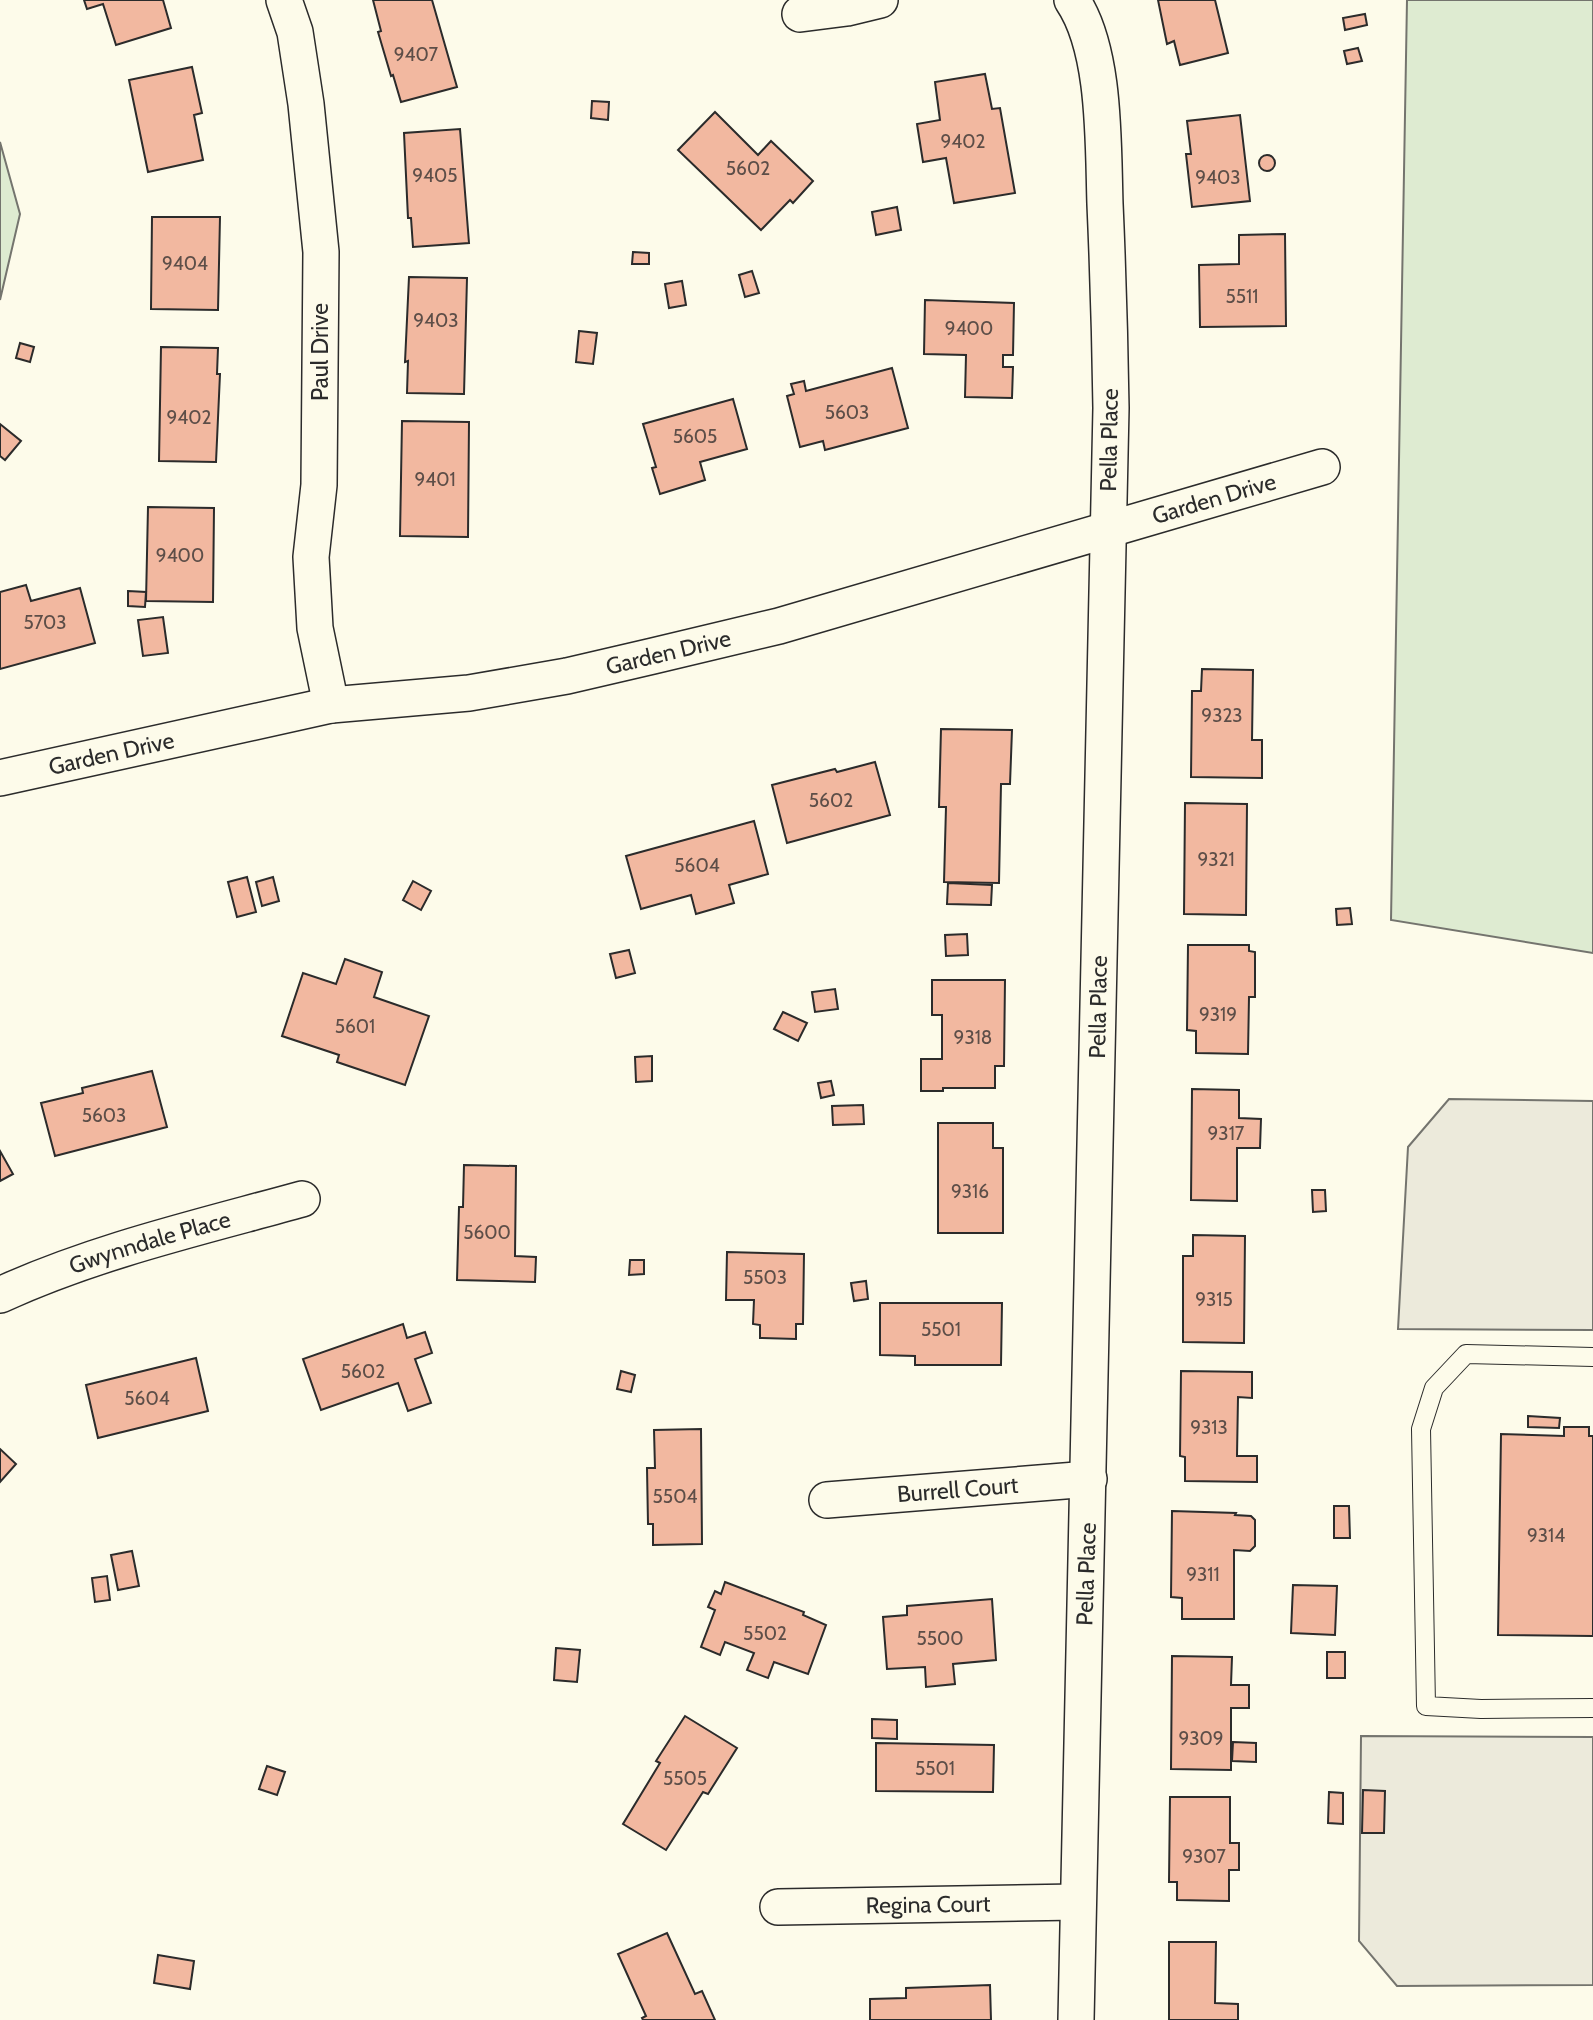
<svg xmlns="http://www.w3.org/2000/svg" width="1593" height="2020" font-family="Cabin,sans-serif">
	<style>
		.green { fill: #deebd1; stroke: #74746e; stroke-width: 2 }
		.parking { fill: #eceadb; stroke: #74746e; stroke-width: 2 }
		.building { fill: #f2b8a0; stroke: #2b2b2b; stroke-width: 2 }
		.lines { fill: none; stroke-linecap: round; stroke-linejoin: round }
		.lane-casing { stroke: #2b2b2b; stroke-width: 20 }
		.street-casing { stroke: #2b2b2b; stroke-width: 38 }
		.lane { stroke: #fdfbea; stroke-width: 18 }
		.street { stroke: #fdfbea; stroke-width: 35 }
		.labels { text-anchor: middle; stroke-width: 5; stroke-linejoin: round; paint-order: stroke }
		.number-label { font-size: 19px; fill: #5d4e48 }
		.street-label { font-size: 23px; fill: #2b2b2b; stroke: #fdfbea }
	</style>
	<rect width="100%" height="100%" fill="#fdfbea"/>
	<g class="green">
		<path d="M1407 0H1593V953L1391 920Z"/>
		<path d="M0 142 20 214 0 300Z"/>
	</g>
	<g class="parking">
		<path d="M1449 1099 1593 1101V1330L1398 1329 1408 1147Z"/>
		<path d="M1361 1736 1593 1737V1985L1397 1986 1359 1941Z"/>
	</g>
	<g class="building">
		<path d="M84 0H163L171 28 116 45 103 4 87 9Z"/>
		<path d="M373 0H432L457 87 401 102 393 75 391 76 378 32 381 31Z"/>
		<path d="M1158 0H1215L1228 53 1180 65 1174 41 1167 44Z"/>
		<path d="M1365 14 1367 25 1345 30 1343 18Z"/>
		<path d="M1358 48 1362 61 1347 64 1344 51Z"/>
		<path d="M192 67 202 113 194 115 203 160 148 172 129 80Z"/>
		<path d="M985 74 992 109 1000 108 1015 193 954 203 946 158 923 162 917 124 940 120 935 82Z"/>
		<path d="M592 101 609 102 608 120 591 118Z"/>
		<path d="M715 112 758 155 771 141 813 181 793 203 790 200 761 230 678 150Z"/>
		<path d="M1240 115 1250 201 1192 207 1186 154H1191L1187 121Z"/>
		<path d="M460 129 469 243 413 247 411 218H408L404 133Z"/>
		<circle cx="1267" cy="163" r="8"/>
		<path d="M897 207 901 230 876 235 872 212Z"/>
		<path d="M152 217H220L218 310 151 309Z"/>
		<path d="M1285 234 1286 326 1200 327 1199 265 1239 264V235Z"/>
		<path d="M633 252 649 253V264H632Z"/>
		<path d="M752 271 759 293 745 297 739 275Z"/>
		<path d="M409 277 467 278 464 394 407 393 408 361 405 362Z"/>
		<path d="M682 281 686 305 669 308 665 284Z"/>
		<path d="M925 300 1014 303 1013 355H1003V367H1013L1012 398 965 397 966 355 924 354Z"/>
		<path d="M579 331 597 333 593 364 576 362Z"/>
		<path d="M20 343 34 347 30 362 16 358Z"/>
		<path d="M161 347 218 348 217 374H220L216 462 159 461Z"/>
		<path d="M892 368 908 428 825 450 823 441 800 447 787 396 794 394 791 384 804 381 806 391Z"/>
		<path d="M733 399 747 449 700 462 705 480 660 494 652 468 656 467 643 424Z"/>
		<path d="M402 421 469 422 468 537 400 536Z"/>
		<path d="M0 424 21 441 5 460 0 456Z"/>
		<path d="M148 507 214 508 213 602 146 601Z"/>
		<path d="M26 585 31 601 80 588 95 643 0 669V592Z"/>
		<path d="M128 591 146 592 145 607 128 606Z"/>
		<path d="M163 617 168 653 143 656 138 620Z"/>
		<path d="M1202 669 1253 670 1252 740H1262V778L1191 777 1192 691H1201Z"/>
		<path d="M941 729 1012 730 1010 784H1001L999 883 944 882 946 807H939Z"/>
		<path d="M875 762 890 815 787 843 772 785 835 769 837 772Z"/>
		<path d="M1185 803 1247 804 1246 915 1184 914Z"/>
		<path d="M754 821 768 874 729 885 734 903 696 914 691 895 641 909 626 856Z"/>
		<path d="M247 877 256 912 237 917 228 882Z"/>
		<path d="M273 877 279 901 262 906 256 882Z"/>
		<path d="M413 881 431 891 421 910 403 900Z"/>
		<path d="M948 883 992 885 991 905 947 904Z"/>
		<path d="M1350 908 1352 924 1337 925 1336 909Z"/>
		<path d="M967 934 968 955 946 956 945 935Z"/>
		<path d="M1188 945H1249V951L1255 952V997H1249L1248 1054 1196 1053V1031L1187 1030Z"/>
		<path d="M629 950 635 973 616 978 610 954Z"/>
		<path d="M345 959 382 972 374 997 429 1016 405 1085 337 1062 339 1055 282 1036 303 973 336 984Z"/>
		<path d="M932 980H1005L1004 1066H995V1088H943V1091H921V1059H942V1015H932Z"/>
		<path d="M835 989 838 1009 815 1012 812 992Z"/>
		<path d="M783 1012 807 1023 798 1041 774 1029Z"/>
		<path d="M652 1056V1081L636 1082 635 1057Z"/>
		<path d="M152 1071 167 1127 55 1156 41 1103 83 1093 82 1088Z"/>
		<path d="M831 1081 834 1095 821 1098 818 1083Z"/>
		<path d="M1192 1089 1239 1090V1118L1261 1119 1260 1148H1237V1201L1191 1200Z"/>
		<path d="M863 1105 864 1124 833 1125 832 1106Z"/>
		<path d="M938 1123H993V1148H1003V1233H938Z"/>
		<path d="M0 1151 13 1174 0 1181Z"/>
		<path d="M464 1165 516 1166 515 1256 536 1257 535 1282 457 1280 459 1207H463Z"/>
		<path d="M1312 1190H1325L1326 1211 1313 1212Z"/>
		<path d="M1193 1235 1245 1236 1244 1343 1183 1342V1256H1193Z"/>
		<path d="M727 1252 804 1254 803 1324H796V1339L760 1338V1325L753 1324 754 1300H726Z"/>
		<path d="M630 1260H644V1274L629 1275Z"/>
		<path d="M866 1281 868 1299 854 1301 851 1283Z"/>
		<path d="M880 1303H1002L1001 1365H915V1356L880 1355Z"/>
		<path d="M403 1324 407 1338 425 1332 432 1353 415 1359 431 1403 408 1411 398 1383 321 1410 303 1359Z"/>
		<path d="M196 1358 208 1411 98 1438 86 1385Z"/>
		<path d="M621 1371 635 1375 631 1392 617 1389Z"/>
		<path d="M1181 1371 1252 1372V1398L1238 1397 1237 1456H1257V1482L1185 1481V1457L1180 1456Z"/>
		<path d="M1528 1416 1560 1418 1559 1428 1528 1427Z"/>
		<path d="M1564 1427H1589V1436H1593V1636L1498 1635 1501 1434 1564 1436Z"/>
		<path d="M701 1429 702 1544 653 1545V1524H648L647 1468H655L654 1430Z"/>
		<path d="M0 1449 16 1464 0 1482Z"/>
		<path d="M1334 1506H1349L1350 1538H1334Z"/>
		<path d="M1172 1511 1236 1513 1235 1515 1251 1516 1255 1520V1546L1250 1551 1234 1550V1619H1182V1598L1171 1597Z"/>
		<path d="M132 1551 139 1586 118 1590 111 1555Z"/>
		<path d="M107 1576 110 1600 95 1602 92 1578Z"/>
		<path d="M725 1582 804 1612 803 1615 826 1625 808 1674 774 1662 768 1678 747 1670 754 1653 725 1642 720 1655 701 1647 715 1610 708 1607 715 1591 721 1594Z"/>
		<path d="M1293 1585 1337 1586 1335 1635 1291 1633Z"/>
		<path d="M992 1599 996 1660 953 1664 955 1684 926 1687 925 1667 887 1669 883 1617 907 1615V1606Z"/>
		<path d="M556 1648 580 1650 577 1682 554 1680Z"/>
		<rect x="1327" y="1652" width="18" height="26"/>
		<path d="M1172 1656 1232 1657 1231 1685H1249V1708H1231V1770L1171 1769Z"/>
		<path d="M685 1716 737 1748 708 1794 703 1792 666 1850 623 1824 660 1763 656 1761Z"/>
		<path d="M872 1719 897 1720V1739L872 1738Z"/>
		<path d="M1233 1742 1256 1743V1762L1232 1761Z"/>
		<path d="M876 1743 994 1745 993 1792 876 1791Z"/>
		<path d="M267 1766 285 1772 277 1795 259 1789Z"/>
		<path d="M1363 1790 1385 1791 1384 1833H1362Z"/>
		<path d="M1329 1792 1343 1793V1824L1328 1823Z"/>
		<path d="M1170 1797H1230V1843H1239V1870H1229V1901L1177 1900V1882H1169Z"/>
		<path d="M667 1933 695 1994 702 1991 715 2020H643L642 2018 646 2016 618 1954Z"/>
		<path d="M1169 1942H1216L1215 2003 1238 2004V2020H1169Z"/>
		<path d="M158 1955 194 1961 190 1989 154 1983Z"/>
		<path d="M990 1985 991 2020H870V1999L906 1998V1988Z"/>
	</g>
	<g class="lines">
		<defs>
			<path id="lane" d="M1593 1357 1466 1354 1434 1388 1421 1429 1426 1706 1481 1709 1593 1708"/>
			<g id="street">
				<path d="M284 0 295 32 306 104 321 252 319 485 311 557 315 628 331 705"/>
				<path d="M1072 0C1106 50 1103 144 1105 204 1108 272 1110 340 1111 408L1076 2020"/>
				<path d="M800 14 847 8 880 0"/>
				<path id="s1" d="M0 778 331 705 469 693 567 676 653 656 779 626 1322 467"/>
				<path id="s2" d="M0 1295C96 1251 201 1227 302 1199"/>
				<path id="s3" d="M827 1500 1089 1479"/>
				<path id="s4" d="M778 1907 1077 1902"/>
			</g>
		</defs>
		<use href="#lane" class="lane-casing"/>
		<use href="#street" class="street-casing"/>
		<use href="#lane" class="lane"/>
		<use href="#street" class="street"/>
	</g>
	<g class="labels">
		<g class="number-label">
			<text x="416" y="61">9407</text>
			<text x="963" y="148">9402</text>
			<text x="748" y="175">5602</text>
			<text x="435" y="182">9405</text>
			<text x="1218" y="184">9403</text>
			<text x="185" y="270">9404</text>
			<text x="1242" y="303">5511</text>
			<text x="436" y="327">9403</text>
			<text x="969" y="335">9400</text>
			<text x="847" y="419">5603</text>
			<text x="189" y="424">9402</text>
			<text x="695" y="443">5605</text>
			<text x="435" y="486">9401</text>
			<text x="180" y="562">9400</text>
			<text x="45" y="629">5703</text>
			<text x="1222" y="722">9323</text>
			<text x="831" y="807">5602</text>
			<text x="1216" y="866">9321</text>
			<text x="697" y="872">5604</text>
			<text x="1218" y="1021">9319</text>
			<text x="355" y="1033">5601</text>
			<text x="973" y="1044">9318</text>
			<text x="104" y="1122">5603</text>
			<text x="1226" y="1140">9317</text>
			<text x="970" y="1198">9316</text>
			<text x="487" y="1239">5600</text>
			<text x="765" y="1284">5503</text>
			<text x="1214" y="1306">9315</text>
			<text x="941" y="1336">5501</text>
			<text x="363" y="1378">5602</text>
			<text x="147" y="1405">5604</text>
			<text x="1209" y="1434">9313</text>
			<text x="675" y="1503">5504</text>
			<text x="1546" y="1542">9314</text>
			<text x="1203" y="1581">9311</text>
			<text x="765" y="1640">5502</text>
			<text x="940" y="1645">5500</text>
			<text x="1201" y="1745">9309</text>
			<text x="935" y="1775">5501</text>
			<text x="685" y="1785">5505</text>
			<text x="1204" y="1863">9307</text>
		</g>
		<g class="street-label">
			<text transform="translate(320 352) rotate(-90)" y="8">Paul Drive</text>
			<text transform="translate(1109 440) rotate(-89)" y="8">Pella Place</text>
			<text dy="8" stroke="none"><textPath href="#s1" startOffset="1248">Garden Drive</textPath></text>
			<text dy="8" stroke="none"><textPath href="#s1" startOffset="681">Garden Drive</textPath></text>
			<text dy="8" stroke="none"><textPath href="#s1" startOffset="114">Garden Drive</textPath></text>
			<text transform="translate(1098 1007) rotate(-89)" y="8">Pella Place</text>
			<text dy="8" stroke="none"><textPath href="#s2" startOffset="159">Gwynndale Place</textPath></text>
			<text dy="8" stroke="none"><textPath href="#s3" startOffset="131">Burrell Court</textPath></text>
			<text transform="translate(1086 1574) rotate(-88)" y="8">Pella Place</text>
			<text dy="8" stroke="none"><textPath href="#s4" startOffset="150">Regina Court</textPath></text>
		</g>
	</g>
</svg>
